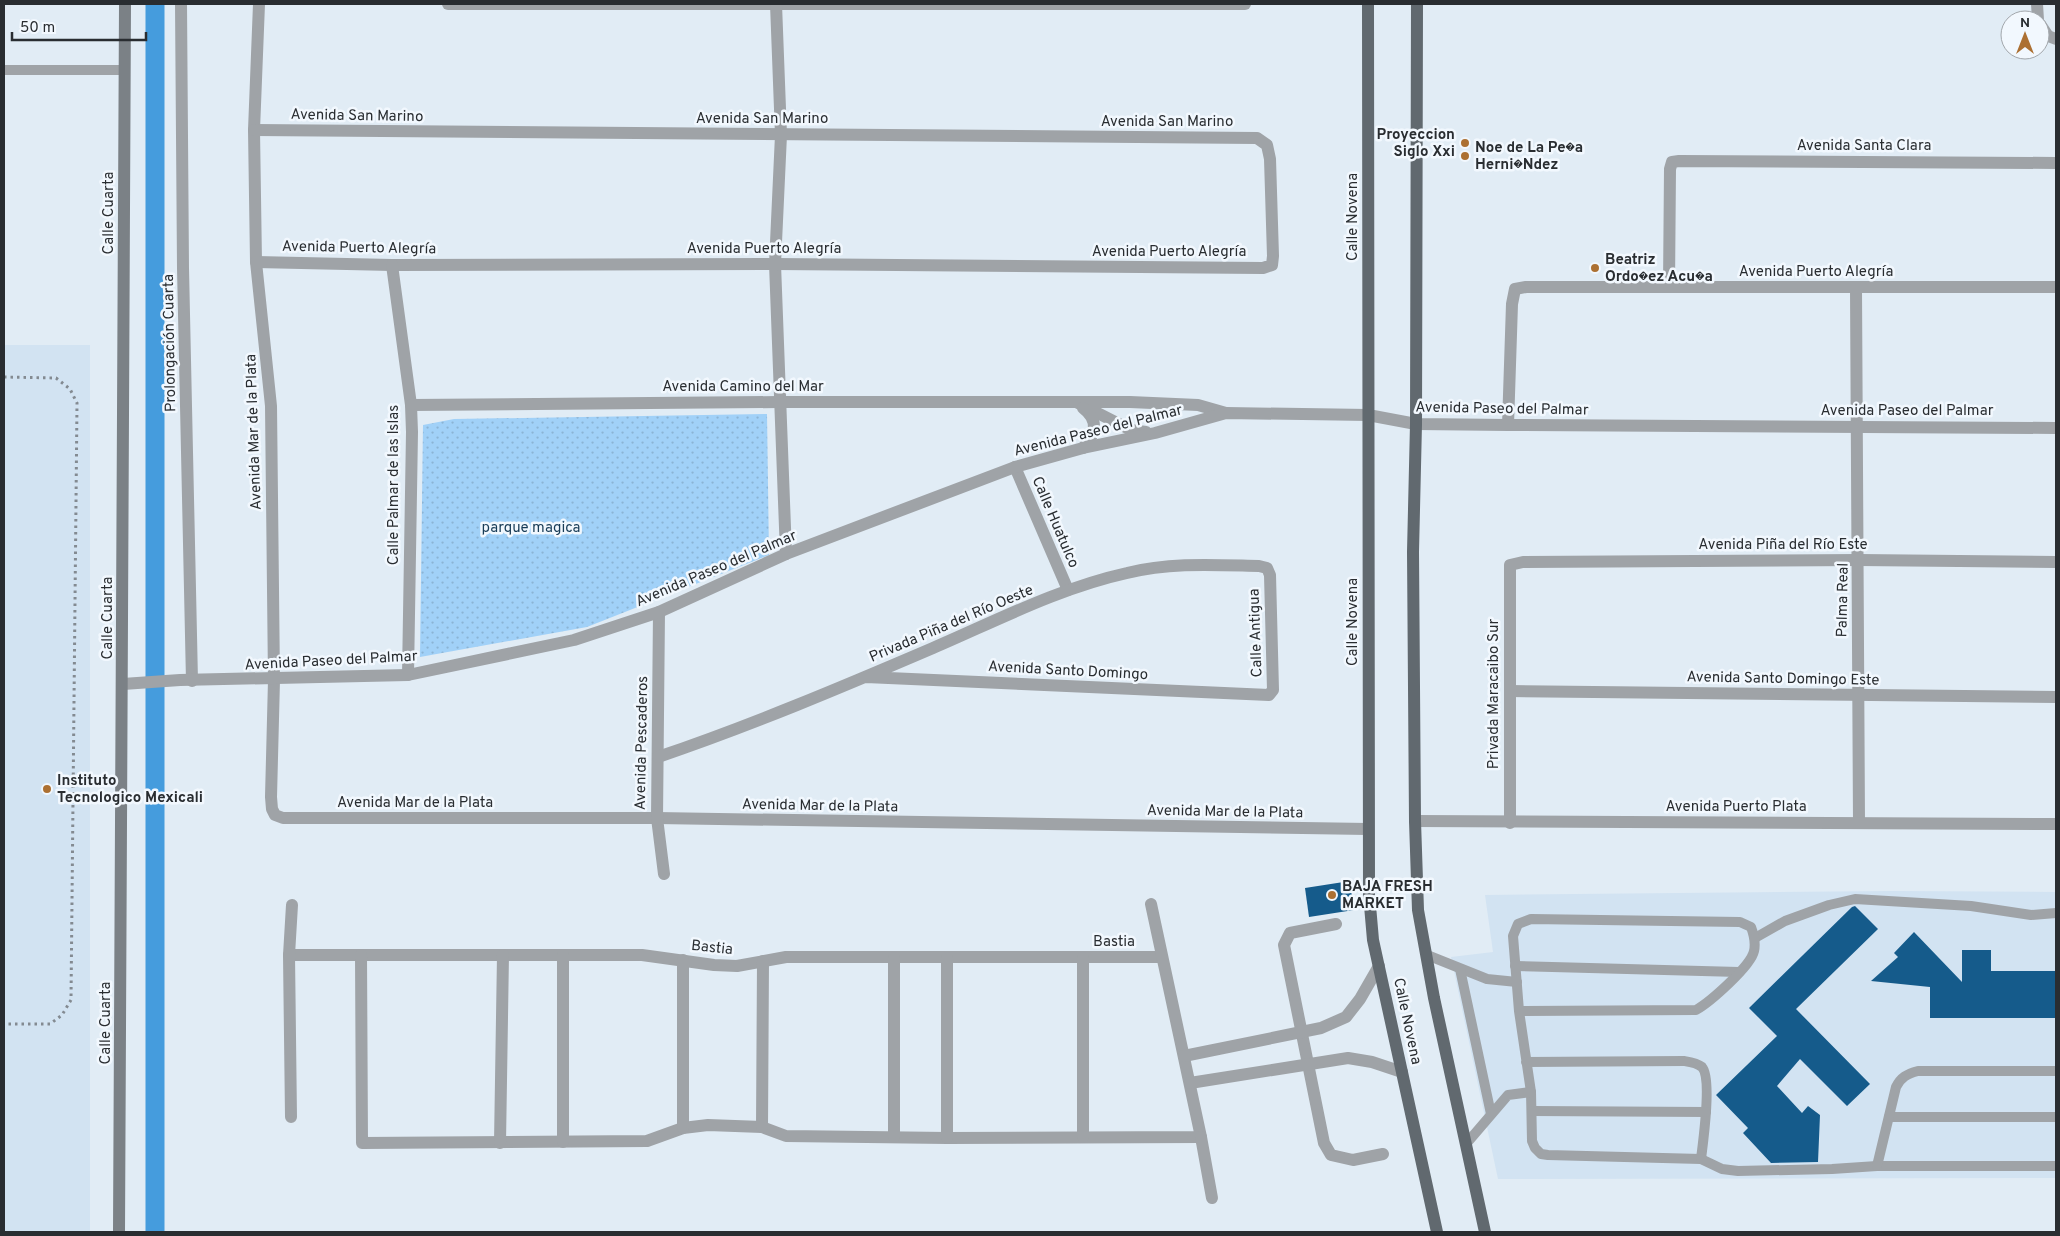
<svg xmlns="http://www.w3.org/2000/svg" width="2060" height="1236" font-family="Overpass,sans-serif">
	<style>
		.built { fill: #d2e3f2 }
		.park { fill: url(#park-dots) }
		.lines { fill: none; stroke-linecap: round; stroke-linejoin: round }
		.canal { stroke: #459cdd; stroke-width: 19 }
		.building { fill: #155b8b }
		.path { stroke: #838a91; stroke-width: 3; stroke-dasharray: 2.5 4; stroke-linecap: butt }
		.lane { stroke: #9fa3a7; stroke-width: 10 }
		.street { stroke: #9fa3a7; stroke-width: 12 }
		.secondary { stroke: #7b8186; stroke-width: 12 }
		.primary { stroke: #61696f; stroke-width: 12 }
		.poi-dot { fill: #ac7032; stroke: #f2f8fe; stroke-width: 2 }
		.labels { text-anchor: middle; stroke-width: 5; stroke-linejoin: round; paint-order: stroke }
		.street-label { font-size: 15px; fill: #292d31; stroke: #f2f8fe }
		.poi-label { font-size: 15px; font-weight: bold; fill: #292d31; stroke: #f2f8fe; text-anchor: start }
		.park-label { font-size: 15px; fill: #183c57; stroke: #f2f8fe }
	</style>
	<defs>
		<pattern id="park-dots" width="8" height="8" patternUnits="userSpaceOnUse" patternTransform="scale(1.25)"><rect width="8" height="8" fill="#a1d1f8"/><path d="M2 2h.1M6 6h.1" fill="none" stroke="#8bb4d5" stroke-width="1.8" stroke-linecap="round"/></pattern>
	</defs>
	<rect width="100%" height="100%" fill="#e1ecf5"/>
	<g class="built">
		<rect x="4" y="345" width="86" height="887"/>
		<path d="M1891 891 2056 892V1178L1498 1179 1451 957 1493 952 1485 895Z"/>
	</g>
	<path class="park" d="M767 414 769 555 587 627 420 657 423 425 454 419Z"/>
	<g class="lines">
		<path class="canal" d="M155 1232V4"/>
	</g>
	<g class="building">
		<path d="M1350 881 1354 910 1309 917 1305 888Z"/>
		<path d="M1855 906 1878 929 1796 1009 1870 1084 1847 1106 1800 1059 1777 1086 1802 1113 1808 1106 1820 1115 1818 1162 1771 1163 1743 1133 1748 1128 1716 1095 1777 1036 1749 1008 1852 907Z"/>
		<path d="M1914 932 1962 982V950H1991V971H2056V1018H1930V987L1871 981 1898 957 1894 953Z"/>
	</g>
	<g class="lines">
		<path class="path" d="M4 377 56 378 70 389 77 403 71 1000 62 1015 50 1024H4"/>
		<g class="lane">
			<path d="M4 70H125"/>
			<path d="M1755 938 1785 921 1829 905 1855 899 1971 906 2031 915 2056 913"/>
			<path d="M1427 955 1487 979 1517 982"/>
			<path d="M1515 966 1739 972"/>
			<path d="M1460 969 1491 1114"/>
			<path d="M1519 1011 1696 1010C1710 1002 1751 966 1754 951 1756 942 1754 935 1751 927L1740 922 1531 919 1518 924 1513 936 1519 1011 1531 1092 1532 1141 1535 1148 1541 1154 1548 1155 1701 1159C1703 1143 1712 1078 1702 1067 1697 1063 1690 1062 1684 1061L1526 1062"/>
			<path d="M1532 1111 1706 1112"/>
			<path d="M1889 1117H2056"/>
			<path d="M1466 1144 1508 1095 1531 1092"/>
			<path d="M1701 1159 1722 1169 1738 1171 1832 1169 1877 1166H2056"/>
			<path d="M1877 1166 1896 1087C1901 1077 1907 1074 1918 1071H2056"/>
		</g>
		<g class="street">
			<path d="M181 4 183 268 192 681"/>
			<path d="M259 4 254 130 256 262 271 406 274 680 271 797 272 809 275 815 283 818H657L1368 829"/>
			<path d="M448 4H1245"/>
			<path d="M776 4 781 135 775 264 786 554"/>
			<path d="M2037 4 2038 20"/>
			<path d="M2040 24 2048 36 2056 39"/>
			<path d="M254 130 1257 138 1267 145 1270 159 1273 256 1272 265 1263 268 775 264 392 265 256 262"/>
			<path d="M392 265 411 405 412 432 408 675"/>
			<path d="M1669 286 1670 169 1672 162 1679 161 2056 163"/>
			<path d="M1856 289 1859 822"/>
			<path d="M1078 403 1131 430 1146 432"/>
			<path d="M411 405 779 402H1130L1198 405 1226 413"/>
			<path d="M1508 425 1512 304 1515 289 1526 287C1703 286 1880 288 2056 287"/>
			<path d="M1083 448C1095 435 1100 421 1083 408"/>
			<path d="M1015 467 1068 590"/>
			<path d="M659 612 657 818 664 874"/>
			<path d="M123 684 180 680 408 675 574 640 659 612 786 554 1015 467 1083 448 1155 433 1226 413 1368 415 1416 424 1508 425 2056 428"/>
			<path d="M1510 691 2056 697"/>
			<path d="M658 757C752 725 842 687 933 648 996 621 1059 588 1127 573 1171 562 1215 565 1259 566L1267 568 1270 575 1273 690 1269 695 866 677"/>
			<path d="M1415 821 2056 824"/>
			<path d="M1510 823V565L1523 562 1859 560 2056 562"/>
			<path d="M1336 924 1290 933 1284 945 1324 1143 1331 1155 1353 1160 1383 1154"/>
			<path d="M289 955H642L714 965 737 966 786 957H1161"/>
			<path d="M361 955 362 1143 647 1141 683 1128 708 1125 762 1127 786 1136 947 1138 1201 1137 1151 904"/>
			<path d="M894 958V1137"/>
			<path d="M947 958V1138"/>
			<path d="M1083 958V1137"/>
			<path d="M683 960V1128"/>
			<path d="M1184 1056 1321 1028 1346 1017 1360 999 1379 966"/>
			<path d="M1190 1083 1348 1058 1372 1062 1402 1072"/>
			<path d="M291 1117 289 955 292 905"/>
			<path d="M762 1127 763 961"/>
			<path d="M1201 1137 1212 1198"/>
			<path d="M563 1142V955"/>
			<path d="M500 1143 503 955"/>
		</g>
		<path class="secondary" d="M119 1232 125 4"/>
		<g class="primary">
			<path d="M1368 4 1369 894 1373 940 1437 1232"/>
			<path d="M1417 4 1416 424 1413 552 1415 821 1418 910 1434 998 1485 1232"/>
		</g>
	</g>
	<g class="poi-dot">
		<circle cx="1465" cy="143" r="5"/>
		<circle cx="1465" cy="156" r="5"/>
		<circle cx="1595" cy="268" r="5"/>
		<circle cx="47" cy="789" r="5"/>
		<circle cx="1332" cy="895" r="5"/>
	</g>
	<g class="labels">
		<g class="street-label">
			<text transform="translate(357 115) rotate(1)" y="5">Avenida San Marino</text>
			<text x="762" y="123">Avenida San Marino</text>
			<text x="1167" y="126">Avenida San Marino</text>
			<text x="1864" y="150">Avenida Santa Clara</text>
			<text transform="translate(108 213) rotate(-90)" y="5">Calle Cuarta</text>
			<text transform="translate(1352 217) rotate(-90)" y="5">Calle Novena</text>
			<text transform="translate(359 247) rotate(1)" y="5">Avenida Puerto Alegría</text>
			<text x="764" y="253">Avenida Puerto Alegría</text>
			<text x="1169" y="256">Avenida Puerto Alegría</text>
			<text x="1816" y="276">Avenida Puerto Alegría</text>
			<text transform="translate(169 343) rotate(-91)" y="5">Prolongación Cuarta</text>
			<text x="743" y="391">Avenida Camino del Mar</text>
			<text transform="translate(1502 408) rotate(1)" y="5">Avenida Paseo del Palmar</text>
			<text x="1907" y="415">Avenida Paseo del Palmar</text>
			<text transform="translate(1098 430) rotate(-14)" y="5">Avenida Paseo del Palmar</text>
			<text transform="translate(253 432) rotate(-92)" y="5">Avenida Mar de la Plata</text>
			<text transform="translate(393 485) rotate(-90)" y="5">Calle Palmar de las Islas</text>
			<text transform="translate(1056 522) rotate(67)" y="5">Calle Huatulco</text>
			<text x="1783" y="549">Avenida Piña del Río Este</text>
			<text transform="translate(716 568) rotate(-23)" y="5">Avenida Paseo del Palmar</text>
			<text transform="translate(1842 600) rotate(-89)" y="5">Palma Real</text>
			<text transform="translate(107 618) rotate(-90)" y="5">Calle Cuarta</text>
			<text transform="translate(1352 622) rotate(-90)" y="5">Calle Novena</text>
			<text transform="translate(951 623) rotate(-23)" y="5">Privada Piña del Río Oeste</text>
			<text transform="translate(1255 633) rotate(-92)" y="5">Calle Antigua</text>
			<text transform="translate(331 660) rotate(-3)" y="5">Avenida Paseo del Palmar</text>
			<text transform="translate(1068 670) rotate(3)" y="5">Avenida Santo Domingo</text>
			<text transform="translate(1783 678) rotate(1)" y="5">Avenida Santo Domingo Este</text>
			<text transform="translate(1493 694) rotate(-90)" y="5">Privada Maracaibo Sur</text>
			<text transform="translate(641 743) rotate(-89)" y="5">Avenida Pescaderos</text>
			<text x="415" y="807">Avenida Mar de la Plata</text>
			<text transform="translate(820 805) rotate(1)" y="5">Avenida Mar de la Plata</text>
			<text x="1736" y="811">Avenida Puerto Plata</text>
			<text transform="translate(1225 811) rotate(1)" y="5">Avenida Mar de la Plata</text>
			<text x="1114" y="946">Bastia</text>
			<text transform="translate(712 947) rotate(6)" y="5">Bastia</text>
			<text transform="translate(1408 1021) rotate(78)" y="5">Calle Novena</text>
			<text transform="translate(105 1023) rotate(-90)" y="5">Calle Cuarta</text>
		</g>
		<g class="poi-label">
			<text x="1455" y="139" text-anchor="end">Proyeccion<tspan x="1455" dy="17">Siglo Xxi</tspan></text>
			<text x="1475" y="152">Noe de La Pe�a<tspan x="1475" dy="17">Herni�Ndez</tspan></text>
			<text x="1605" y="264">Beatriz<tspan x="1605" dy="17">Ordo�ez Acu�a</tspan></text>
			<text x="57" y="785">Instituto<tspan x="57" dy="17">Tecnologico Mexicali</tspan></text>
			<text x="1342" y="891">BAJA FRESH<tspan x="1342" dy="17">MARKET</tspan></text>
		</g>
		<g class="park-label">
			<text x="531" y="532">parque magica</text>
		</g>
	</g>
	<rect width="2060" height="1236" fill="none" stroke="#292d31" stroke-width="10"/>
	<g transform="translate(2025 35)"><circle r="24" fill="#f2f8fe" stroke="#a2a7ac"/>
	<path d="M0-4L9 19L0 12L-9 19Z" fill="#ac7032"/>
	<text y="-8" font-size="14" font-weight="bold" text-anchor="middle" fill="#292d31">N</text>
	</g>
	<path d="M12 32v8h134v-8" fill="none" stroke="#292d31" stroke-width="2.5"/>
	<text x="20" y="32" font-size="15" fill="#292d31" stroke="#f2f8fe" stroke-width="4" paint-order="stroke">50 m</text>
</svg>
